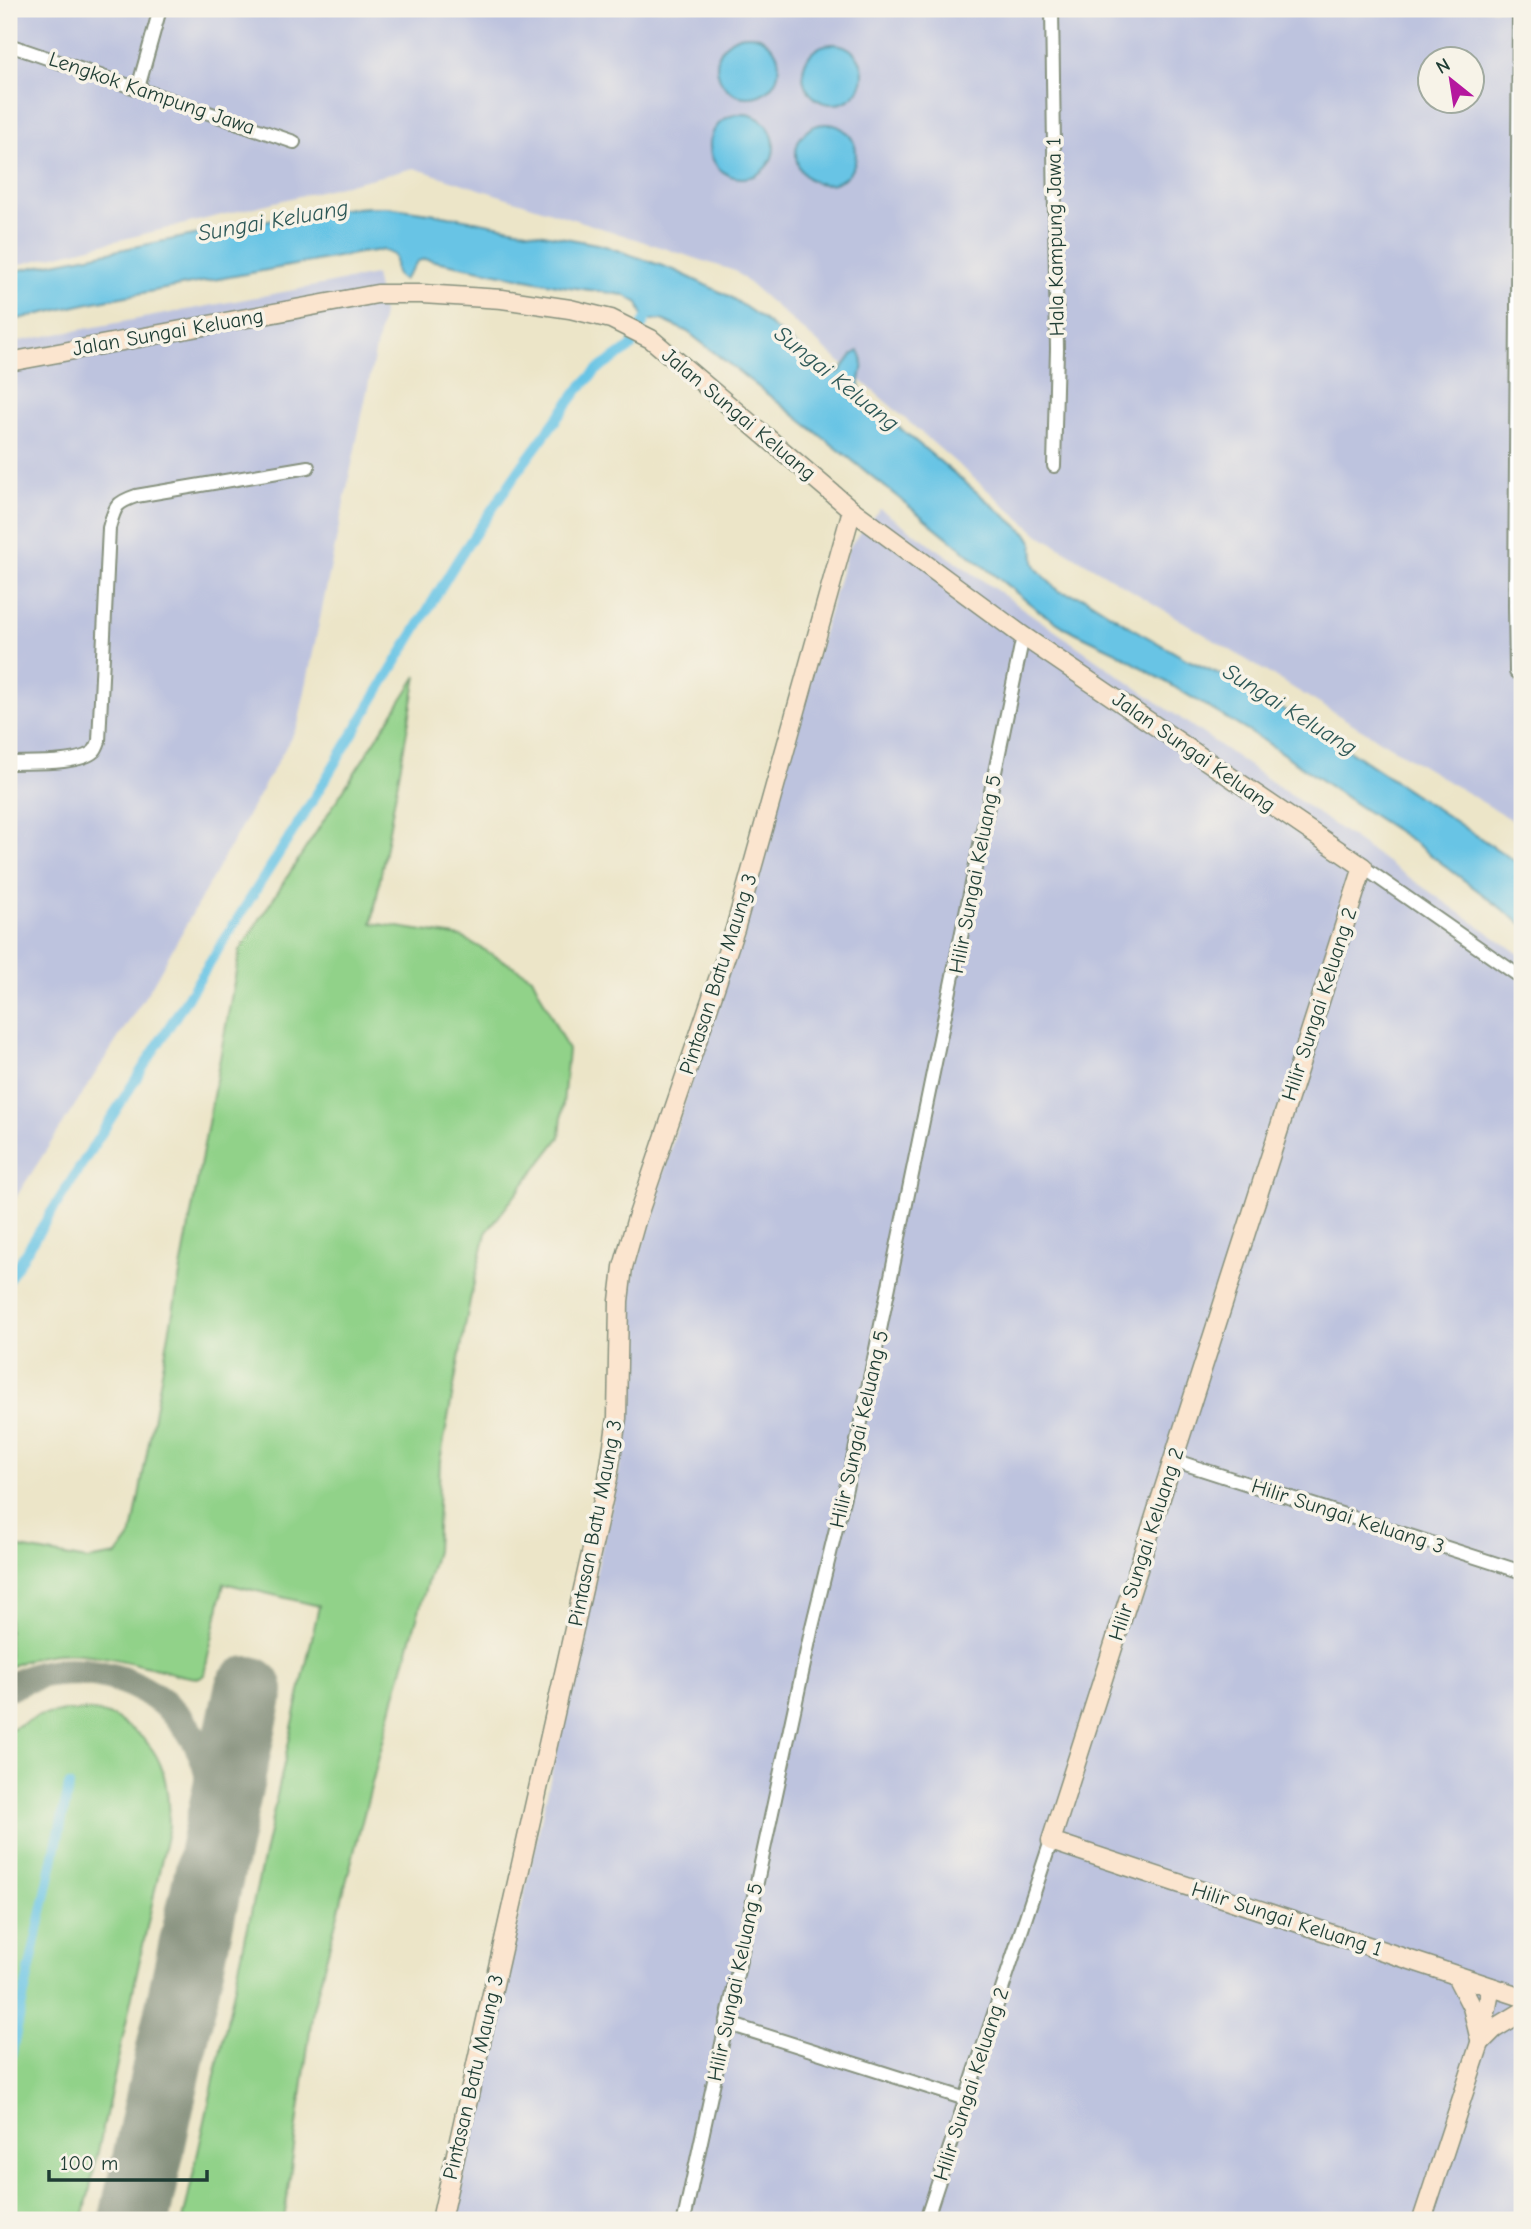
<svg xmlns="http://www.w3.org/2000/svg" width="1531" height="2229" font-family="'Comic Neue',sans-serif">
	<style>
		.industrial { fill: #bdc3de; fill-rule: evenodd }
		.green { fill: #91d289; stroke: #58885e; stroke-width: 2 }
		.water { fill: #67c4e5; stroke: #43808c; stroke-width: 2 }
		.lines { fill: none; stroke-linecap: round; stroke-linejoin: round }
		.canal { stroke: #67c4e5; stroke-width: 10 }
		.taxiway { stroke: #86917e; stroke-width: 28 }
		.runway { stroke: #86917e; stroke-width: 70 }
		.street-casing { stroke: #86917e; stroke-width: 16 }
		.secondary-casing { stroke: #86917e; stroke-width: 21 }
		.street { stroke: #fff; stroke-width: 12 }
		.secondary { stroke: #fbe5cf; stroke-width: 18 }
		.labels { text-anchor: middle; stroke-width: 7; stroke-linejoin: round; paint-order: stroke }
		.street-label { font-size: 21px; fill: #1f3d34; stroke: #f7f3e8 }
		.water-label { font-size: 23px; font-style: italic; fill: #2d5857; stroke: #f7f3e8 }
	</style>
	<rect width="100%" height="100%" fill="#f7f3e8"/>
	<filter id="ink" filterUnits="userSpaceOnUse"><feTurbulence type="fractalNoise" baseFrequency=".0143" numOctaves="2"/><feDisplacementMap in="SourceGraphic" scale="14" xChannelSelector="R" yChannelSelector="G"/><feConvolveMatrix kernelMatrix="1 2 1 2 8 2 1 2 1" color-interpolation-filters="sRGB"/></filter>
	<filter id="wash" filterUnits="userSpaceOnUse"><feTurbulence type="fractalNoise" baseFrequency=".00686" numOctaves="4" result="noise"/><feDisplacementMap in="SourceGraphic" scale="28" xChannelSelector="R" yChannelSelector="G"/><feGaussianBlur stdDeviation="1.57" result="paint"/><feColorMatrix in="noise" values="0 0 0 0 0 0 0 0 0 0 0 0 0 0 0 0 0 1.4 0 .05"/><feComposite in="paint" operator="in"/></filter>
	<g filter="url(#wash)">
		<rect width="100%" height="100%" fill="#ece5c8"/>
		<g class="industrial">
			<path d="M9 9H1522V826L1038 534 735 271 414 168 9 267ZM1430 60H1472V102H1430Z"/>
			<path d="M375 275 383 314 298 725 153 984 9 1208V343Z"/>
			<path d="M880 509 1522 956V2220H452L627 1434 628 1293 848 548Z"/>
		</g>
		<g class="green">
			<path d="M417 676 372 923 462 937 532 977 568 1050 560 1137 486 1233 470 1300 440 1461 436 1551 394 1699 313 2009 284 2220H183L319 1606 224 1583 204 1675 200 1678C186 1678 172 1673 158 1669 106 1657 60 1642 9 1667V1546L87 1560 117 1555 132 1534 240 950Z"/>
			<path d="M65 1711C79 1711 95 1710 108 1715 115 1717 121 1722 127 1726 166 1750 168 1785 169 1826L83 2220H9V1730L38 1716Z"/>
		</g>
		<g class="water">
			<circle cx="748" cy="66" r="31"/>
			<circle cx="833" cy="74" r="30"/>
			<circle cx="742" cy="146" r="32"/>
			<circle cx="826" cy="154" r="30"/>
			<path d="M370 207H387L443 215 602 245 674 270 729 296 760 317 832 374 839 373 852 355 859 351C870 368 852 380 864 398L1028 535 1033 543 1034 562 1037 569 1058 591 1085 598 1137 631 1188 660 1226 677 1326 735 1522 866V924L1411 840 1357 805 1266 742 1114 651 1064 627 1039 611 848 457 688 332 662 320H644L638 303 624 295 562 286 425 259 418 261 403 280C390 273 398 264 394 255L383 250 359 253 94 302 9 321V272L294 215 327 210Z"/>
		</g>
		<g class="lines">
			<g class="canal">
				<path d="M9 1279 311 803 460 556 524 463 578 390 597 370 631 347 650 310"/>
				<path d="M9 2065 69 1786"/>
			</g>
			<path class="taxiway" d="M9 1687C22 1681 35 1675 49 1673 113 1663 185 1698 205 1763 214 1792 214 1823 213 1854"/>
			<path class="runway" d="M134 2220 249 1691"/>
		</g>
	</g>
	<g filter="url(#ink)">
		<g class="lines">
			<defs>
				<g id="street">
					<path d="M1052 9 1057 349 1054 466"/>
					<path d="M9 45 294 142"/>
					<path d="M138 88 160 9"/>
					<path d="M1516 672 1515 605 1519 9"/>
					<path d="M9 763C29 762 79 765 94 751 96 749 98 744 99 741L109 528C115 507 115 503 136 496L308 467"/>
					<path d="M1363 867 1522 978"/>
					<path d="M1173 1460 1522 1572"/>
					<path d="M726 2023 966 2099"/>
					<path d="M684 2220 812 1627 855 1451 1023 636"/>
					<path d="M926 2220 1051 1841"/>
				</g>
				<g id="secondary">
					<path d="M9 362 377 294H422L502 299 570 309 611 319 651 339 852 510 1023 636 1363 867 1051 1841 1522 1997"/>
					<path d="M1456 1976 1472 2007 1479 2036"/>
					<path d="M1480 2043 1494 2029 1522 2012"/>
					<path d="M441 2220 608 1478 617 1418 619 1301 623 1267 636 1221 735 929 852 510"/>
					<path d="M1422 2220 1480 2043 1491 1987"/>
				</g>
			</defs>
			<use href="#street" class="street-casing"/>
			<use href="#secondary" class="secondary-casing"/>
			<use href="#street" class="street"/>
			<use href="#secondary" class="secondary"/>
		</g>
	</g>
	<g class="labels">
		<g class="street-label">
			<text transform="translate(152 93) rotate(19)" y="7">Lengkok Kampung Jawa</text>
			<text transform="translate(1055 237) rotate(-91)" y="7">Hala Kampung Jawa 1</text>
			<text transform="translate(168 332) rotate(-10)" y="7">Jalan Sungai Keluang</text>
			<text transform="translate(739 414) rotate(40)" y="7">Jalan Sungai Keluang</text>
			<text transform="translate(1194 752) rotate(35)" y="7">Jalan Sungai Keluang</text>
			<text transform="translate(975 874) rotate(-79)" y="7">Hilir Sungai Keluang 5</text>
			<text transform="translate(718 974) rotate(-72)" y="7">Pintasan Batu Maung 3</text>
			<text transform="translate(1319 1004) rotate(-72)" y="7">Hilir Sungai Keluang 2</text>
			<text transform="translate(859 1429) rotate(-77)" y="7">Hilir Sungai Keluang 5</text>
			<text transform="translate(1348 1516) rotate(18)" y="7">Hilir Sungai Keluang 3</text>
			<text transform="translate(595 1523) rotate(-79)" y="7">Pintasan Batu Maung 3</text>
			<text transform="translate(1146 1544) rotate(-72)" y="7">Hilir Sungai Keluang 2</text>
			<text transform="translate(1287 1919) rotate(18)" y="7">Hilir Sungai Keluang 1</text>
			<text transform="translate(735 1982) rotate(-78)" y="7">Hilir Sungai Keluang 5</text>
			<text transform="translate(473 2077) rotate(-77)" y="7">Pintasan Batu Maung 3</text>
			<text transform="translate(971 2084) rotate(-72)" y="7">Hilir Sungai Keluang 2</text>
		</g>
		<g class="water-label">
			<text transform="translate(273 220) rotate(-10)" y="8">Sungai Keluang</text>
			<text transform="translate(837 378) rotate(39)" y="8">Sungai Keluang</text>
			<text transform="translate(1290 709) rotate(32)" y="8">Sungai Keluang</text>
		</g>
	</g>
	<rect width="1531" height="2229" fill="none" stroke="#f7f3e8" stroke-width="35"/>
	<g transform="translate(1451 80) rotate(330)"><circle r="33" fill="#f7f3e8" stroke="#a1aaa0" stroke-width="2"/>
	<path d="M0-5L12 26L0 18L-12 26Z" fill="#b5179e"/>
	<text y="-10" font-size="19" font-weight="bold" text-anchor="middle" fill="#1f3d34">N</text>
	</g>
	<path d="M49 2170v10h158v-10" fill="none" stroke="#1f3d34" stroke-width="3.5"/>
	<text x="60" y="2170" font-size="21" fill="#1f3d34" stroke="#f7f3e8" stroke-width="5" paint-order="stroke">100 m</text>
</svg>
